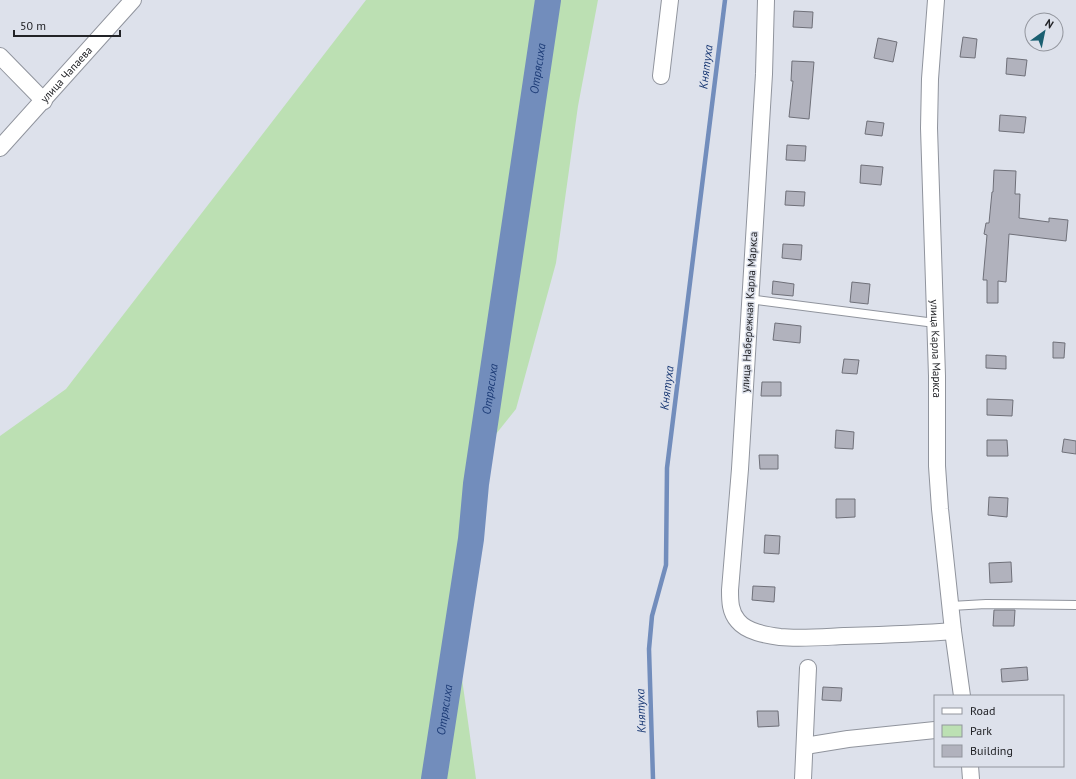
<svg xmlns="http://www.w3.org/2000/svg" width="1076" height="779" font-family="'PT Sans',sans-serif">
	<style>
		.green { fill: #bce0b3 }
		.lines { fill: none; stroke-linecap: round; stroke-linejoin: round }
		.stream { stroke: #728dbc; stroke-width: 4.5 }
		.river { stroke: #728dbc; stroke-width: 26 }
		.building { fill: #b1b2bd; stroke: #6f7079 }
		.lane-casing { stroke: #90949d; stroke-width: 10 }
		.street-casing { stroke: #90949d; stroke-width: 18 }
		.lane { stroke: #fff; stroke-width: 8 }
		.street { stroke: #fff; stroke-width: 16 }
		.labels { text-anchor: middle; stroke-width: 3; stroke-linejoin: round; paint-order: stroke }
		.street-label { font-size: 11px; fill: #222327; stroke: #dde1eb }
		.water-label { font-size: 12px; font-style: italic; fill: #1c3b76; stroke: #dde1eb }
	</style>
	<rect width="100%" height="100%" fill="#dde1eb"/>
	<path class="green" d="M366 0H598L578 106 556 263 516 409 480 454 476 484 451 600 476 779H0V436L66 389Z"/>
	<g class="lines">
		<path class="stream" d="M653 779 649 649 652 616 666 565 667 468 725 0"/>
		<path class="river" id="s1" d="M434 779 471 539 476 484 548 0"/>
	</g>
	<g class="building">
		<path d="M794 11 813 12 812 28 793 27Z"/>
		<path d="M963 37 977 39 975 58 960 57Z"/>
		<path d="M878 38 897 42 893 62 874 58Z"/>
		<path d="M1007 58 1027 60 1025 76 1006 74Z"/>
		<path d="M792 61 814 62 809 119 789 117 793 81H791Z"/>
		<path d="M1000 115 1026 117 1024 133 999 131Z"/>
		<path d="M867 121 884 123 882 136 865 134Z"/>
		<path d="M787 145 806 146 805 161 786 160Z"/>
		<path d="M861 165 883 167 881 185 860 183Z"/>
		<path d="M994 170 1016 171 1015 194H1020L1019 218 1049 222V218L1068 220 1066 241 1009 234 1006 282 998 281V303H987V280H983L987 235 984 234 986 223H989L992 192H993Z"/>
		<path d="M786 191 805 192 804 206 785 205Z"/>
		<path d="M783 244 802 245 801 260 782 258Z"/>
		<path d="M773 281 794 284 793 296 772 294Z"/>
		<path d="M852 282 870 284 868 304 850 302Z"/>
		<path d="M775 323 801 326 800 343 773 340Z"/>
		<path d="M1053 342 1065 343 1064 358H1053Z"/>
		<path d="M986 355 1006 356V369L986 368Z"/>
		<path d="M844 359 859 360 857 374 842 373Z"/>
		<path d="M762 382H781V396H761Z"/>
		<path d="M987 399 1013 400 1012 416 987 415Z"/>
		<path d="M836 430 854 432 853 449 835 448Z"/>
		<path d="M1064 439 1076 441V454L1062 452Z"/>
		<path d="M987 440H1007L1008 456H987Z"/>
		<path d="M759 455H778V469H760Z"/>
		<path d="M989 497 1008 498 1007 517 988 515Z"/>
		<path d="M836 499H855V517L836 518Z"/>
		<path d="M765 535 780 536 779 554 764 553Z"/>
		<path d="M1011 562 1012 582 990 583 989 563Z"/>
		<path d="M753 586 775 587 774 602 752 600Z"/>
		<path d="M994 610H1015L1014 626H993Z"/>
		<path d="M1027 667 1028 680 1002 682 1001 669Z"/>
		<path d="M823 687 842 688 841 701 822 700Z"/>
		<path d="M757 711H778L779 726 758 727Z"/>
	</g>
	<g class="lines">
		<defs>
			<g id="lane">
				<path d="M749 299 935 323"/>
				<path d="M951 606 986 604 1076 605"/>
			</g>
			<g id="street">
				<path d="M766 0 764 74 740 469 730 590C730 601 730 612 738 621 747 632 766 635 780 637 800 639 823 637 844 636 880 635 917 634 953 631"/>
				<path id="s2" d="M936 0 930 79 929 128 937 376V466L940 509 953 631 962 696"/>
				<path d="M0 56 44 101"/>
				<path d="M661 76 670 0"/>
				<path id="s3" d="M0 148 133 0"/>
				<path d="M805 746 848 739 935 730"/>
				<path d="M970 766 971 779"/>
				<path d="M803 779 808 668"/>
			</g>
		</defs>
		<use href="#lane" class="lane-casing"/>
		<use href="#street" class="street-casing"/>
		<use href="#lane" class="lane"/>
		<use href="#street" class="street"/>
	</g>
	<g class="labels">
		<g class="street-label">
			<text dy="4" stroke="none"><textPath href="#s3" startOffset="99">улица Чапаева</textPath></text>
			<text transform="translate(749 312) rotate(-87)" y="4">улица Набережная Карла Маркса</text>
			<text dy="4" stroke="none"><textPath href="#s2" startOffset="349">улица Карла Маркса</textPath></text>
		</g>
		<g class="water-label">
			<text transform="translate(706 67) rotate(-83)" y="4">Княтуха</text>
			<text dy="4" stroke="none"><textPath href="#s1" startOffset="718">Отрясиха</textPath></text>
			<text transform="translate(667 388) rotate(-83)" y="4">Княтуха</text>
			<text dy="4" stroke="none"><textPath href="#s1" startOffset="394">Отрясиха</textPath></text>
			<text dy="4" stroke="none"><textPath href="#s1" startOffset="70">Отрясиха</textPath></text>
			<text transform="translate(641 711) rotate(-92)" y="4">Княтуха</text>
		</g>
	</g>
	<rect x="934" y="695" width="130" height="72" fill="#dde1eb" stroke="#92959d"/>
	<rect x="942" y="708" width="20" height="6" fill="#ffffff" stroke="#92959d"/>
	<text x="970" y="715" font-size="12" fill="#222327">Road</text>
	<rect x="942" y="725" width="20" height="12" fill="#bce0b3" stroke="#92959d"/>
	<text x="970" y="735" font-size="12" fill="#222327">Park</text>
	<rect x="942" y="745" width="20" height="12" fill="#b1b2bd" stroke="#92959d"/>
	<text x="970" y="755" font-size="12" fill="#222327">Building</text>
	<g transform="translate(1044 32) rotate(33)"><circle r="19" fill="#dde1eb" stroke="#92959d"/>
	<path d="M0-3L7 15L0 10L-7 15Z" fill="#1a5f71"/>
	<text y="-6" font-size="11" font-weight="bold" text-anchor="middle" fill="#222327">N</text>
	</g>
	<path d="M14 30v6h106v-6" fill="none" stroke="#222327" stroke-width="2"/>
	<text x="20" y="30" font-size="12" fill="#222327" stroke="#dde1eb" stroke-width="3" paint-order="stroke">50 m</text>
</svg>
